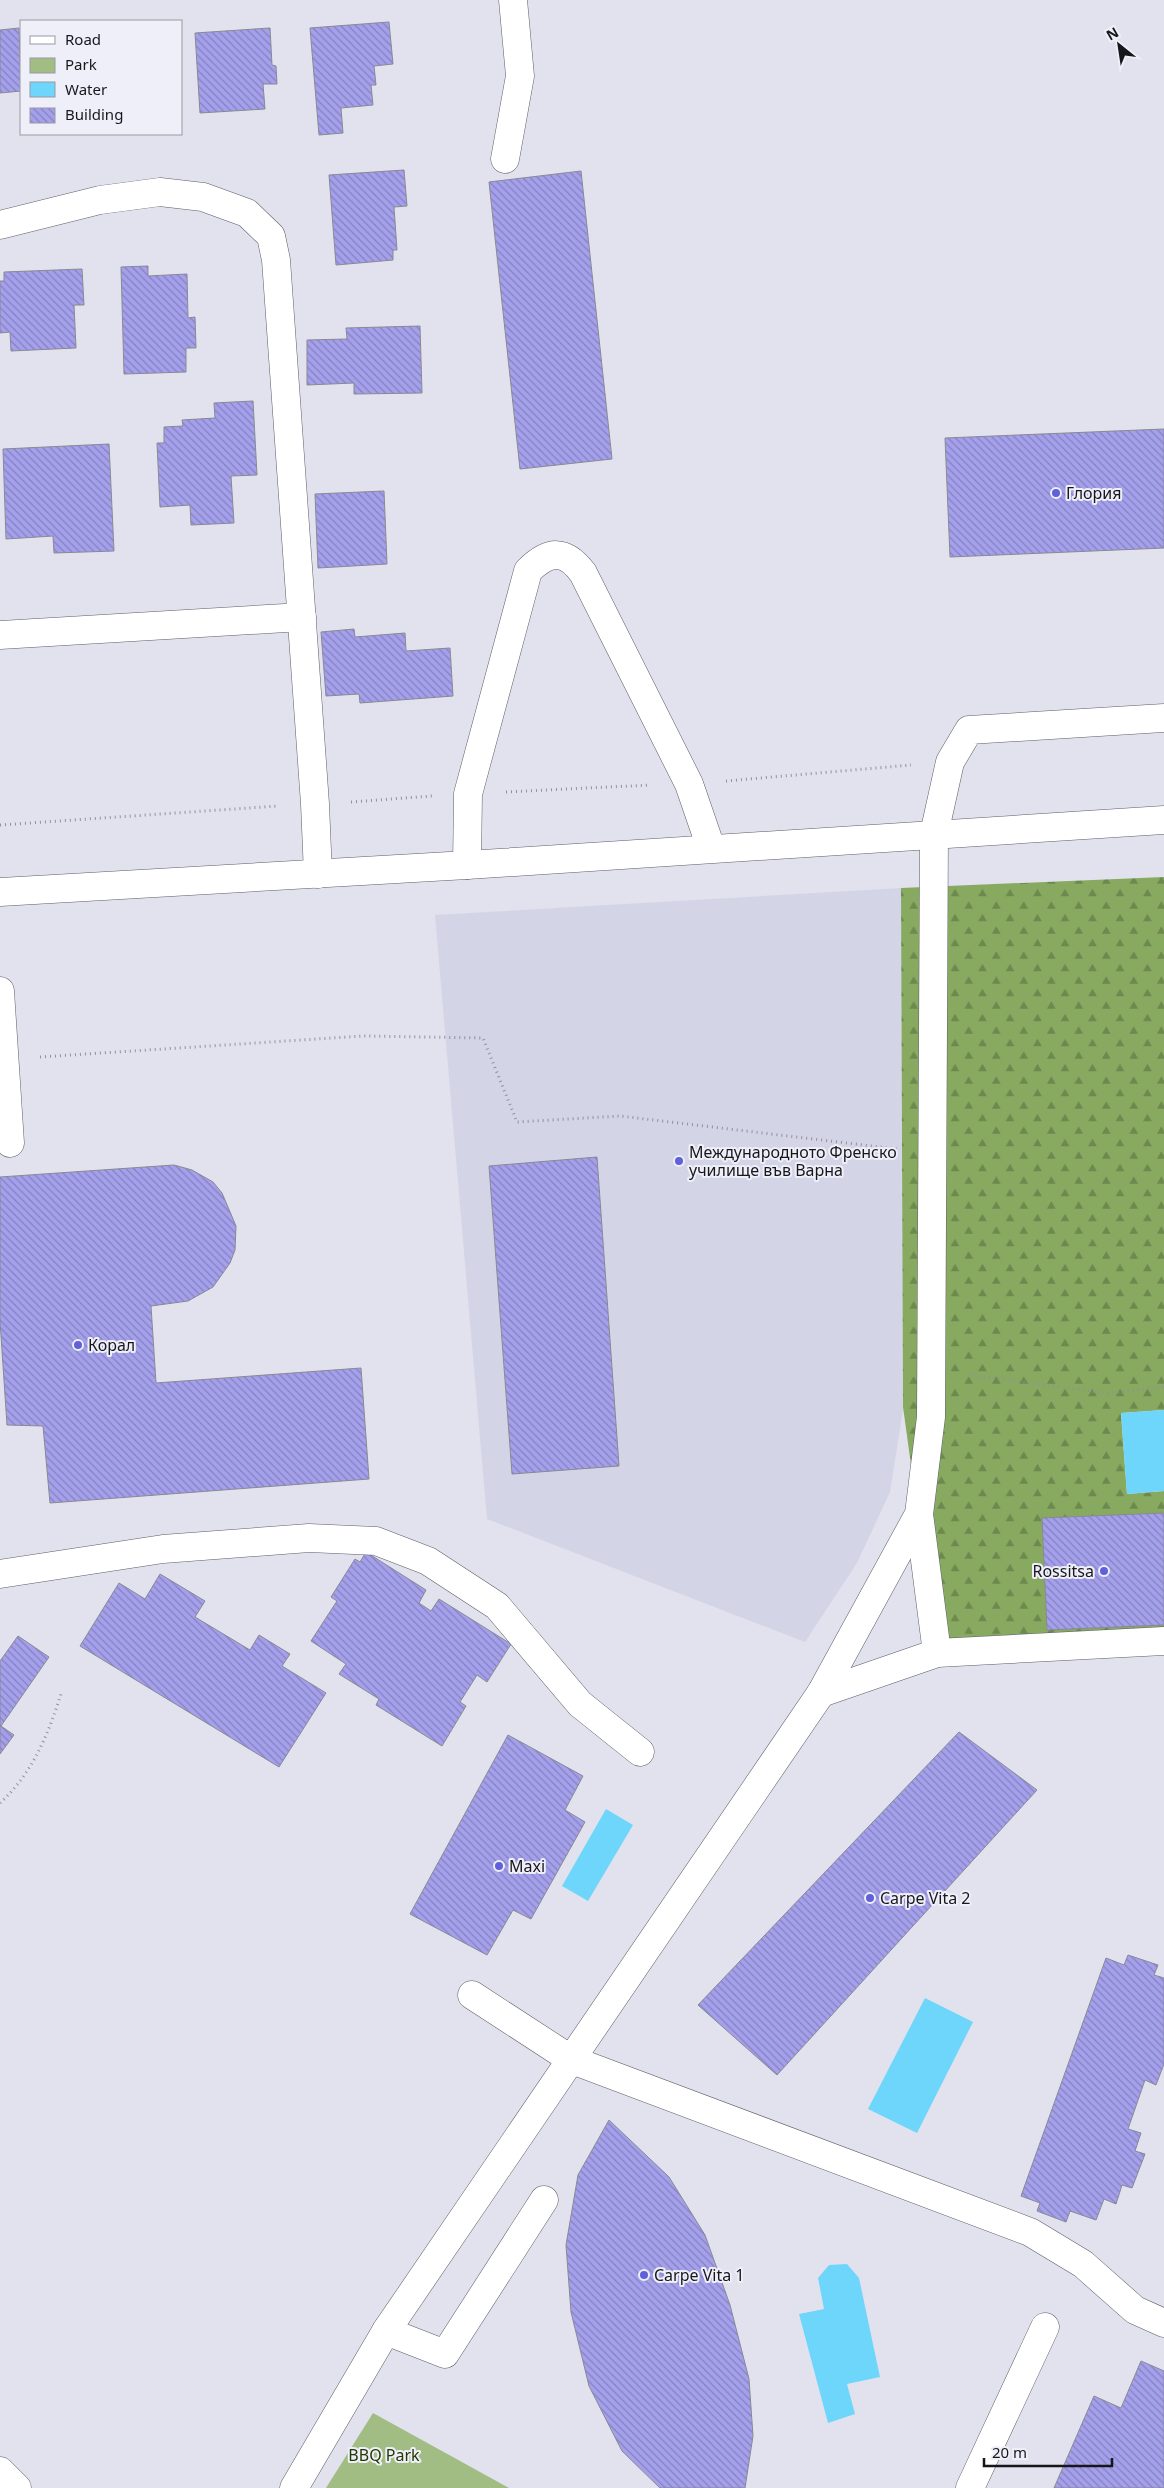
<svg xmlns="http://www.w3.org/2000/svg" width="1164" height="2488" font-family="'Noto Sans',sans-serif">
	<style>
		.built { fill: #d4d4e7 }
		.forest { fill: url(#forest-firs) }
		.park { fill: #a1bd83 }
		.water { fill: #6fd6fb }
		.building { fill: url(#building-back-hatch); stroke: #898993 }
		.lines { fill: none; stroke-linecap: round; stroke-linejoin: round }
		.minor-casing { stroke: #5d5d67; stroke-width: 29 }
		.path { stroke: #91919a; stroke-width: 3; stroke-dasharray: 1 4; stroke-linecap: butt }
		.minor { stroke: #fff; stroke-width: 28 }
		.poi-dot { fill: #6060d9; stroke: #efeffa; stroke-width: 2 }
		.labels { text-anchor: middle; stroke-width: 4; stroke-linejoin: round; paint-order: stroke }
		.poi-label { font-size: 16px; fill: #17171b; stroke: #efeffa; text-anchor: start }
		.park-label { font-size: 16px; fill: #233800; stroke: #efeffa }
	</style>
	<defs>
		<pattern id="forest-firs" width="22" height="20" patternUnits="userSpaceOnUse" patternTransform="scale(1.25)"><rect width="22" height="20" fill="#87aa60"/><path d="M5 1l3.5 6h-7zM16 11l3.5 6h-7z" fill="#6d894e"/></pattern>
		<pattern id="building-back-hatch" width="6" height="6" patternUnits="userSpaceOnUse" patternTransform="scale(1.25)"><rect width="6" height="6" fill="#a4a0ec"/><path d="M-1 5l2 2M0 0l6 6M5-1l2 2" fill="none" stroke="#8581be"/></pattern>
	</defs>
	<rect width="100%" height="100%" fill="#e1e2ed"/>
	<path class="built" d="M901 888 903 1410 890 1492 857 1563 805 1642 487 1519 435 915Z"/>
	<path class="forest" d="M1164 877V1410L1121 1413 1127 1494 1164 1491V1641L937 1653 903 1407 901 888Z"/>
	<path class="park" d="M373 2413 509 2488H326Z"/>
	<g class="water">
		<path d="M1164 1410V1491L1127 1494 1121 1413Z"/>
		<path d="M606 1809 633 1825 588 1901 562 1886Z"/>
		<path d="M925 1998 973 2022 917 2133 868 2109Z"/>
		<path d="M847 2264 859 2278 880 2377 847 2384 855 2414 828 2423 799 2314 824 2309 818 2278 829 2265Z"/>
	</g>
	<g class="building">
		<path d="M389 22 393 64 374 66 376 85H371L373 105 341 108 343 133 319 135 310 28Z"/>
		<path d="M19 28 21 91 0 93V30Z"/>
		<path d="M270 28 272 65 276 66 277 84H263L265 109 200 113 195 33Z"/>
		<path d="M404 170 407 206 394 207 397 250H393V260L336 265 329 175Z"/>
		<path d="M581 171 612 459 520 469 489 182Z"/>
		<path d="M148 266V276L187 274 188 318 195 317 196 348H186V372L124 374 121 267Z"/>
		<path d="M82 269 84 305H74L76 348 11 351 10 332 0 333V281H4V272Z"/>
		<path d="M420 326 422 393 354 394V383L307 385V340L347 339 346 328Z"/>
		<path d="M253 401 257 475 231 476 234 523 191 525 190 505 160 507 157 443H164V427L183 426 182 420 215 418 214 403Z"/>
		<path d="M1164 429V548L950 557 945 438Z"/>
		<path d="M109 444 114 551 54 553 53 536 6 539 3 449Z"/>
		<path d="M384 491 387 564 318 568 315 494Z"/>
		<path d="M354 629 355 637 405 633 406 651 450 648 453 696 360 703 359 694 326 696 321 632Z"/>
		<path d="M597 1157 619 1466 512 1474 489 1166Z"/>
		<path d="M174 1165 192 1170 213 1182 222 1193 236 1226 235 1250 230 1263 213 1287 188 1301 151 1306 156 1383 361 1368 369 1479 50 1503 43 1426 7 1425 0 1321V1177Z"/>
		<path d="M1164 1513V1625L1047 1630 1042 1518Z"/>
		<path d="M366 1552 426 1590 419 1603 431 1611 439 1599 511 1644 487 1682 477 1675 460 1702 466 1706 442 1746 376 1705 379 1699 339 1674 346 1664 311 1641 337 1601 331 1597 355 1559 360 1562Z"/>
		<path d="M160 1574 205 1601 195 1617 250 1650 259 1635 290 1654 282 1666 326 1693 279 1767 80 1646 119 1583 145 1599Z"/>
		<path d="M18 1636 49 1657 1 1726 14 1735 0 1754V1661Z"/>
		<path d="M959 1732 1037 1790 777 2075 698 2005Z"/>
		<path d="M508 1735 583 1776 565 1810 585 1822 531 1919 513 1910 487 1955 410 1914Z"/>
		<path d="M1128 1955 1158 1965 1154 1975 1164 1978V2064L1156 2085 1145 2080 1128 2129 1141 2133 1135 2151 1145 2154 1132 2188 1122 2185 1116 2204 1104 2199 1096 2220 1070 2211 1066 2222 1037 2211 1040 2203 1021 2196 1106 1958 1124 1965Z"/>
		<path d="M609 2120 669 2177 705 2235 730 2305 749 2379 753 2436 745 2488H660L622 2451 589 2386 571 2312 566 2245 578 2175Z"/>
		<path d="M1141 2361 1164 2371V2488H1054L1094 2396 1121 2408Z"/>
	</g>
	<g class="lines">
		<defs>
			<g id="minor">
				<path d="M505 159 520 76 513 0"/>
				<path d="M0 225 100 200 160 192 203 197 247 213 271 236 276 260 315 804 318 874"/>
				<path d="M0 635 302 617"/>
				<path d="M467 865 468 794 528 571C549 550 565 549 583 573L689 784 711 848"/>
				<path d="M0 892 467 865 1164 820"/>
				<path d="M0 991 10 1143"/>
				<path d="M919 1514 937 1653"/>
				<path d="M0 1574 163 1549 309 1538 376 1541 428 1561 497 1606 580 1704 640 1752"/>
				<path d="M821 1693 937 1653 1164 1641"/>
				<path d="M472 1995 572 2060 1030 2232 1083 2264 1135 2310 1164 2323"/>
				<path d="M386 2331 445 2354 544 2200"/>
				<path d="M0 2471 17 2488"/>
				<path d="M294 2488 386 2331 821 1693 919 1514 931 1417 934 834 950 762 969 730 1164 718"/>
				<path d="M970 2488 1045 2327"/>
			</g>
		</defs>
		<use href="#minor" class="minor-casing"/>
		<g class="path">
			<path d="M726 781 911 765"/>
			<path d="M506 792 650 785"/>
			<path d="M351 802 432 796"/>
			<path d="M0 825 278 806"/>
			<path d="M40 1057 363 1036 483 1038 517 1122 620 1116 897 1149"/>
			<path d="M969 1375 1106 1393 1164 1387"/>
			<path d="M0 1803C32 1774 48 1735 61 1694"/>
		</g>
		<use href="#minor" class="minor"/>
	</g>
	<g class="poi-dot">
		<circle cx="1056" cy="493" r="5"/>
		<circle cx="679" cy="1161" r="5"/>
		<circle cx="78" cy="1345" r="5"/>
		<circle cx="1104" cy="1571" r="5"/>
		<circle cx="499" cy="1866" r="5"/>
		<circle cx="870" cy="1898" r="5"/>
		<circle cx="644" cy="2275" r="5"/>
	</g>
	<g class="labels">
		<g class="poi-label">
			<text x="1066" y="499">Глория</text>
			<text x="689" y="1158">Международното Френско<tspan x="689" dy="18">училище във Варна</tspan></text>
			<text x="88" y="1351">Корал</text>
			<text x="1094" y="1577" text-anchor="end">Rossitsa</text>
			<text x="509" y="1872">Maxi</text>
			<text x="880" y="1904">Carpe Vita 2</text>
			<text x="654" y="2281">Carpe Vita 1</text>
		</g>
		<g class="park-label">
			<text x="384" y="2461">BBQ Park</text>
		</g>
	</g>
	<rect x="20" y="20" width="162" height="115" fill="#efeffa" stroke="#9999a1"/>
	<rect x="30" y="36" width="25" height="8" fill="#ffffff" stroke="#9999a1"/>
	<text x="65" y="45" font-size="15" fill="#17171b">Road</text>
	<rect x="30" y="58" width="25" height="15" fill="#a1bd83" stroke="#9999a1"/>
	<text x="65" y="70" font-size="15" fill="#17171b">Park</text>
	<rect x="30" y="82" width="25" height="15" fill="#6fd6fb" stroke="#9999a1"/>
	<text x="65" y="95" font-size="15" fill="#17171b">Water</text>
	<rect x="30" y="108" width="25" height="15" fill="url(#building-back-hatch)" stroke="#9999a1"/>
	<text x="65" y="120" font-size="15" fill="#17171b">Building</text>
	<g transform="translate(1119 45) rotate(330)" stroke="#efeffa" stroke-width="4" paint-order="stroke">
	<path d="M0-4L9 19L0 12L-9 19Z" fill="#17171b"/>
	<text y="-8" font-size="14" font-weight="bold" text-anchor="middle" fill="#17171b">N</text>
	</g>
	<path d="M984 2458v8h128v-8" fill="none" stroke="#17171b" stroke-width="2.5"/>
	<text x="992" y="2458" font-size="15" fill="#17171b" stroke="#efeffa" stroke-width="4" paint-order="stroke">20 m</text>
</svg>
